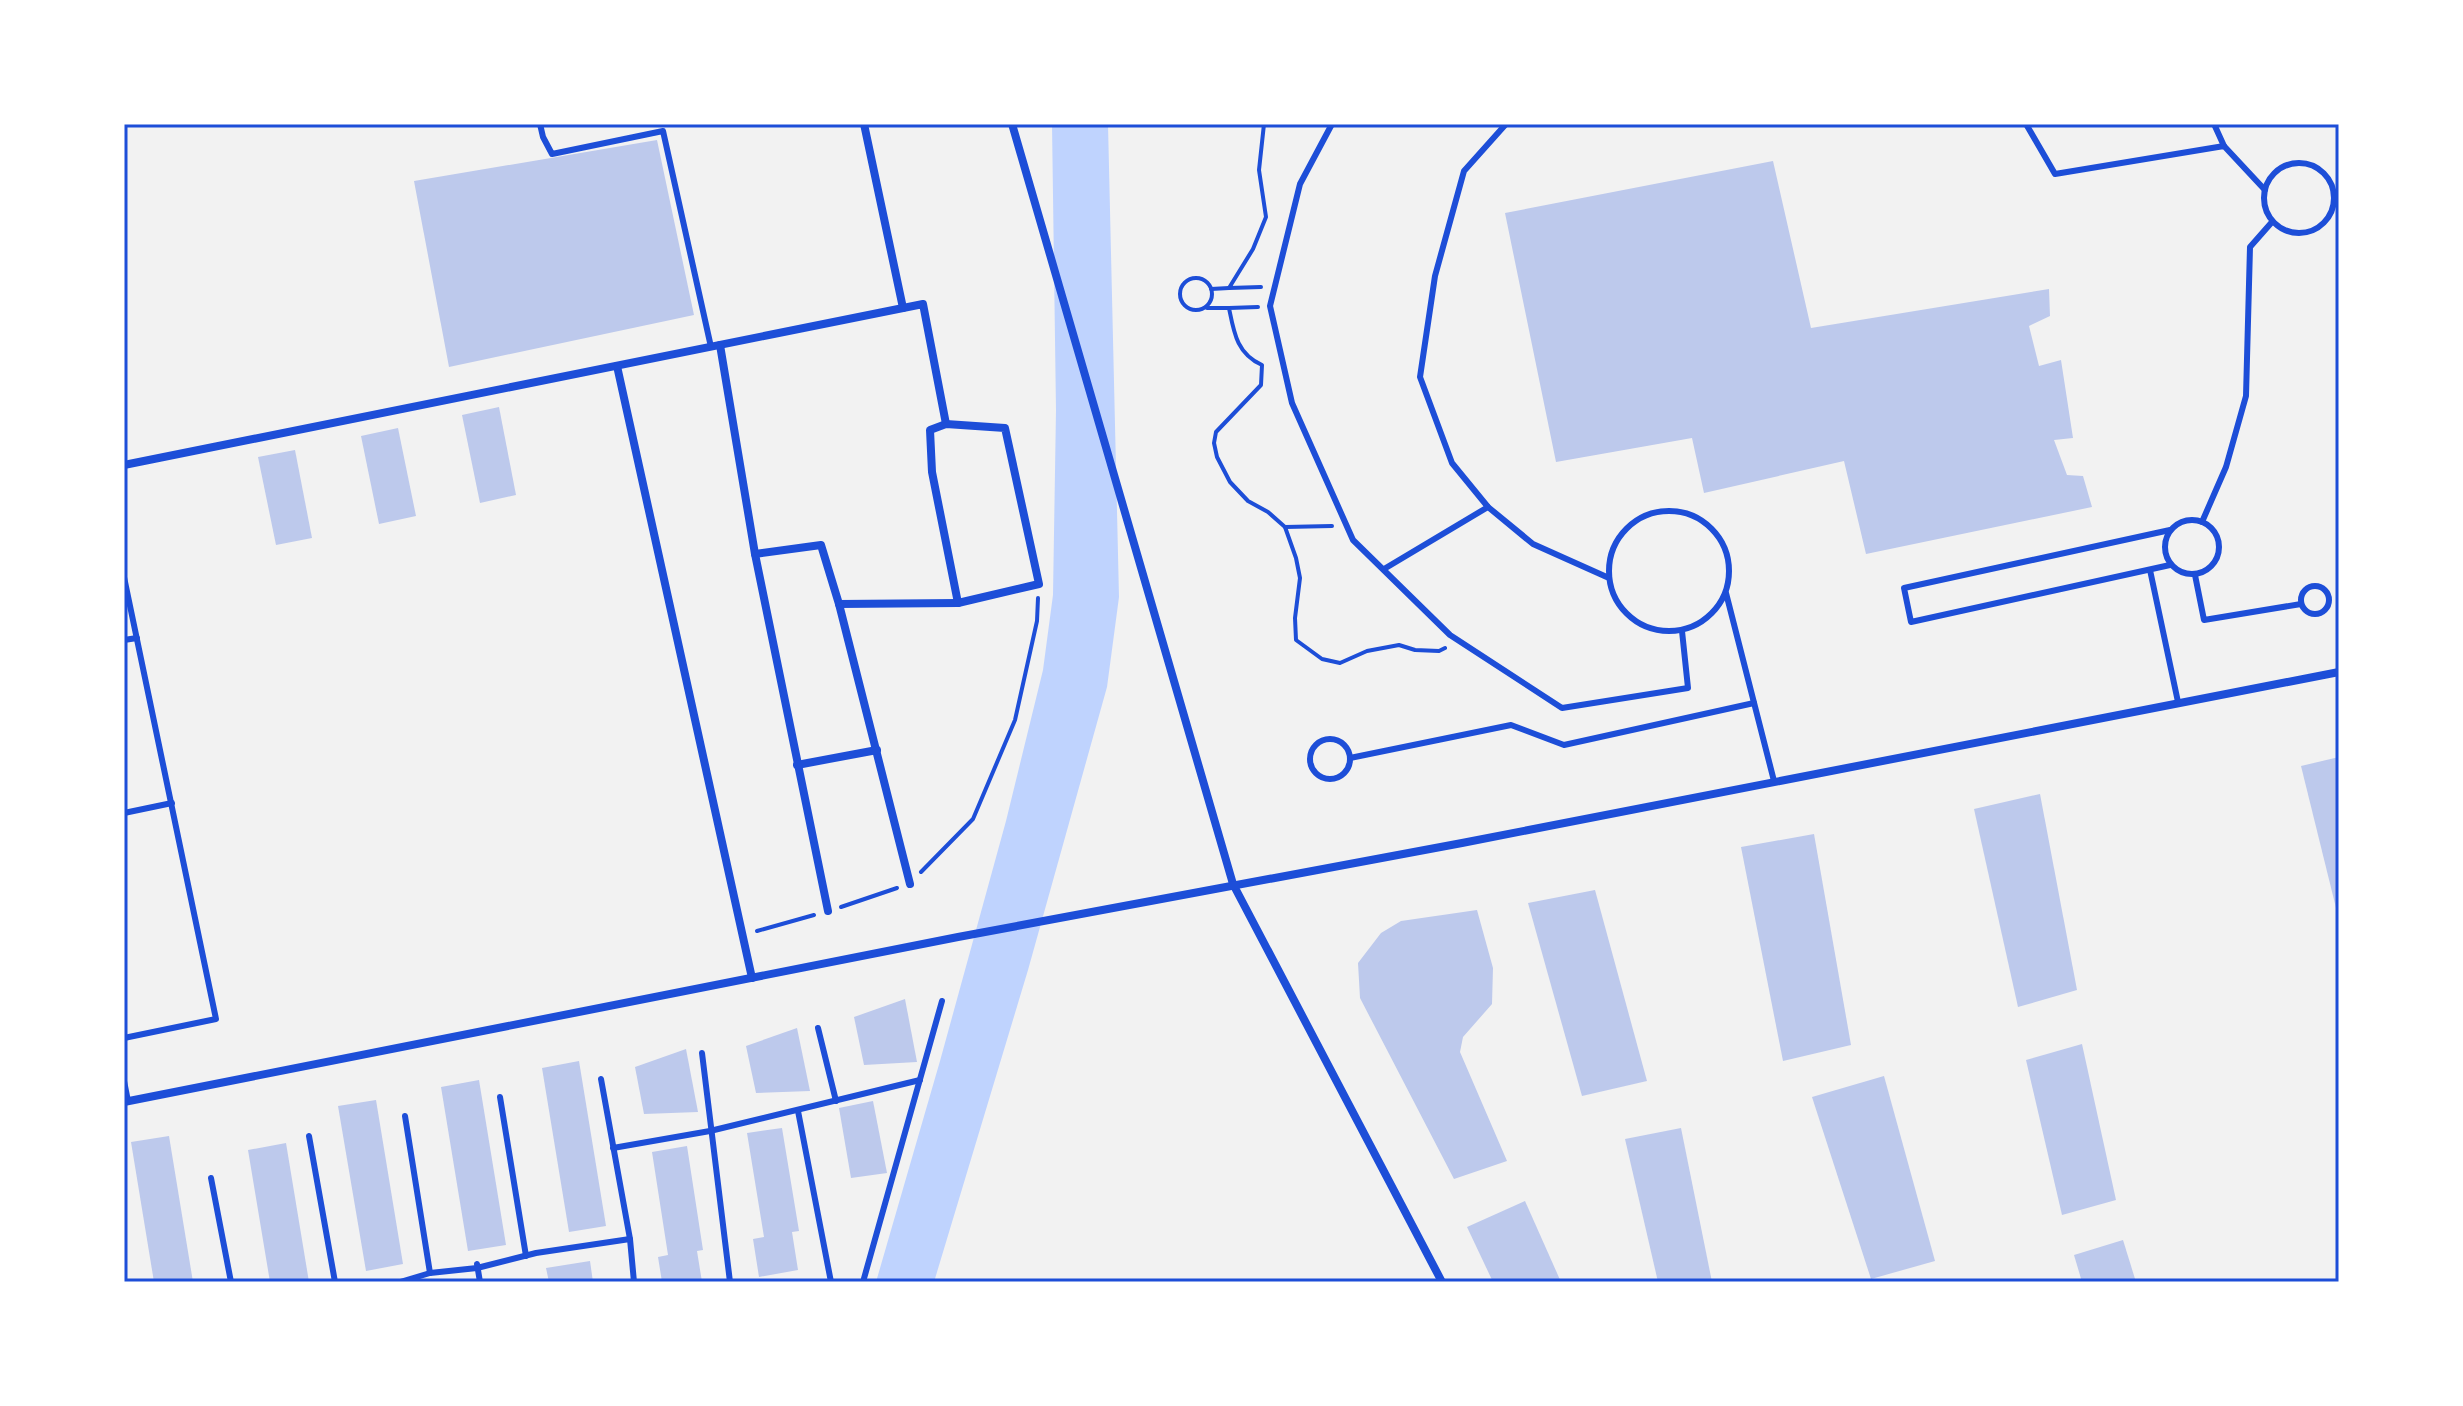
<svg xmlns="http://www.w3.org/2000/svg" width="2463" height="1406" font-family="'Times New Roman',serif">
	<style>
		.water { fill: #bfd3fe }
		.building { fill: #bdc9ec }
		.lines { fill: none; stroke-linecap: round; stroke-linejoin: round }
		.path { stroke: #1d4ed8; stroke-width: 4 }
		.service { stroke: #1d4ed8; stroke-width: 6 }
		.minor { stroke: #1d4ed8; stroke-width: 8 }
		.neatline { fill: none; stroke: #1d4ed8; stroke-width: 3 }
	</style>
	<rect width="100%" height="100%" fill="#f2f2f2"/>
	<path class="water" d="M1052 124H1108L1119 597 1107 687 1028 970 934 1282H876L940 1061 1006 821 1043 670 1053 595 1056 410Z"/>
	<g class="building">
		<path d="M657 140 694 315 449 367 414 181Z"/>
		<path d="M1773 161 1811 328 2049 289 2050 316 2029 326 2039 366 2061 360 2073 438 2054 440 2067 475 2083 476 2092 507 1866 554 1844 461 1704 493 1692 438 1556 462 1505 213Z"/>
		<path d="M499 407 516 495 480 503 462 415Z"/>
		<path d="M398 428 416 516 379 524 361 436Z"/>
		<path d="M295 450 312 538 276 545 258 457Z"/>
		<path d="M2339 757V916H2338L2301 766Z"/>
		<path d="M2040 794 2077 990 2018 1007 1974 809Z"/>
		<path d="M1814 834 1851 1045 1783 1061 1741 847Z"/>
		<path d="M1595 890 1647 1081 1582 1096 1528 903Z"/>
		<path d="M1477 910 1493 968 1492 1004 1463 1037 1460 1052 1507 1161 1454 1179 1360 998 1358 963 1381 933 1401 921Z"/>
		<path d="M905 999 917 1062 864 1065 854 1017Z"/>
		<path d="M797 1028 810 1091 756 1093 746 1046Z"/>
		<path d="M2082 1044 2116 1200 2062 1215 2026 1060Z"/>
		<path d="M686 1049 698 1112 644 1114 635 1067Z"/>
		<path d="M579 1061 606 1226 569 1232 542 1068Z"/>
		<path d="M1884 1076 1935 1261 1871 1279 1812 1097Z"/>
		<path d="M479 1080 506 1245 468 1251 441 1087Z"/>
		<path d="M376 1100 403 1264 366 1271 338 1106Z"/>
		<path d="M873 1101 887 1173 851 1178 839 1108Z"/>
		<path d="M782 1128 799 1231 792 1232 798 1270 759 1277 753 1239 764 1237 747 1133Z"/>
		<path d="M1681 1128 1712 1282H1658L1625 1139Z"/>
		<path d="M169 1136 193 1282H154L131 1142Z"/>
		<path d="M286 1143 309 1282H270L248 1150Z"/>
		<path d="M687 1146 703 1250 697 1251 702 1282H662L658 1257 668 1255 652 1152Z"/>
		<path d="M1525 1201 1561 1282H1493L1467 1227Z"/>
		<path d="M2123 1240 2136 1282H2082L2074 1255Z"/>
		<path d="M590 1261 593 1282H549L546 1268Z"/>
	</g>
	<g class="lines">
		<g class="path">
			<circle cx="1196" cy="294" r="16"/>
			<path d="M1261 287 1229 288 1253 249 1266 217 1259 170 1264 124"/>
			<path d="M1211 289 1229 288"/>
			<path d="M1258 307 1229 308C1234 333 1237 354 1262 365L1261 385 1216 432 1214 443 1217 457 1230 482 1248 501 1268 512 1285 527 1296 558 1300 578 1295 618 1296 640 1322 659 1340 663 1367 651 1399 645 1415 650 1439 651 1445 648"/>
			<path d="M1207 308H1229"/>
			<path d="M1285 527 1332 526"/>
			<path d="M921 872 973 819 1015 720 1037 621 1038 598"/>
			<path d="M841 907 897 888"/>
			<path d="M757 931 814 915"/>
		</g>
		<g class="service">
			<path d="M540 124 543 137 552 154 663 131 711 347"/>
			<path d="M1332 124 1300 184 1270 306 1292 403 1353 540 1450 635 1562 708 1688 688 1682 631"/>
			<path d="M1506 124 1464 171 1435 276 1420 377 1452 463 1488 507 1533 544 1609 578"/>
			<path d="M2026 124 2055 174 2224 146 2265 190"/>
			<path d="M2214 124 2224 146"/>
			<circle cx="2299" cy="198" r="35"/>
			<circle cx="1669" cy="571" r="60"/>
			<circle cx="2192" cy="547" r="27"/>
			<path d="M2202 522 2226 467 2246 396 2250 247 2272 222"/>
			<path d="M2170 530 1904 588 1911 622 2170 565"/>
			<path d="M1384 569 1488 507"/>
			<path d="M2150 570 2178 702"/>
			<path d="M2195 575 2204 620 2301 604"/>
			<path d="M124 577 216 1019 124 1038"/>
			<circle cx="2315" cy="600" r="14"/>
			<path d="M1726 593 1774 781"/>
			<path d="M124 640 137 638"/>
			<circle cx="1330" cy="759" r="20"/>
			<path d="M1350 758 1511 725 1564 745 1754 703"/>
			<path d="M124 813 172 803"/>
			<path d="M818 1028 836 1101"/>
			<path d="M702 1053 730 1282"/>
			<path d="M601 1079 630 1239 634 1282"/>
			<path d="M124 1081 128 1101"/>
			<path d="M500 1097 526 1256"/>
			<path d="M798 1111 831 1282"/>
			<path d="M405 1116 430 1273"/>
			<path d="M309 1136 335 1282"/>
			<path d="M613 1148 710 1131 920 1080"/>
			<path d="M211 1178 231 1282"/>
			<path d="M477 1264 480 1282"/>
			<path d="M400 1282 430 1273 477 1268 536 1253 630 1239"/>
			<path d="M863 1282 942 1001"/>
		</g>
		<g class="minor">
			<path d="M864 124 903 308"/>
			<path d="M1012 124 1233 884 1442 1282"/>
			<path d="M720 345 755 554 821 545 839 604 910 884"/>
			<path d="M617 366 752 978"/>
			<path d="M946 424 1005 428 1039 584 958 603 932 472 930 430Z"/>
			<path d="M124 465 923 304 946 424"/>
			<path d="M755 554 828 911"/>
			<path d="M839 604 958 603"/>
			<path d="M797 765 877 750"/>
			<path d="M124 1102 958 937 1462 843 2339 672"/>
		</g>
	</g>
	<rect width="2463" height="1406" fill="none" stroke="#ffffff" stroke-width="252"/>
	<rect x="126" y="126" width="2211" height="1154" class="neatline"/>
</svg>
